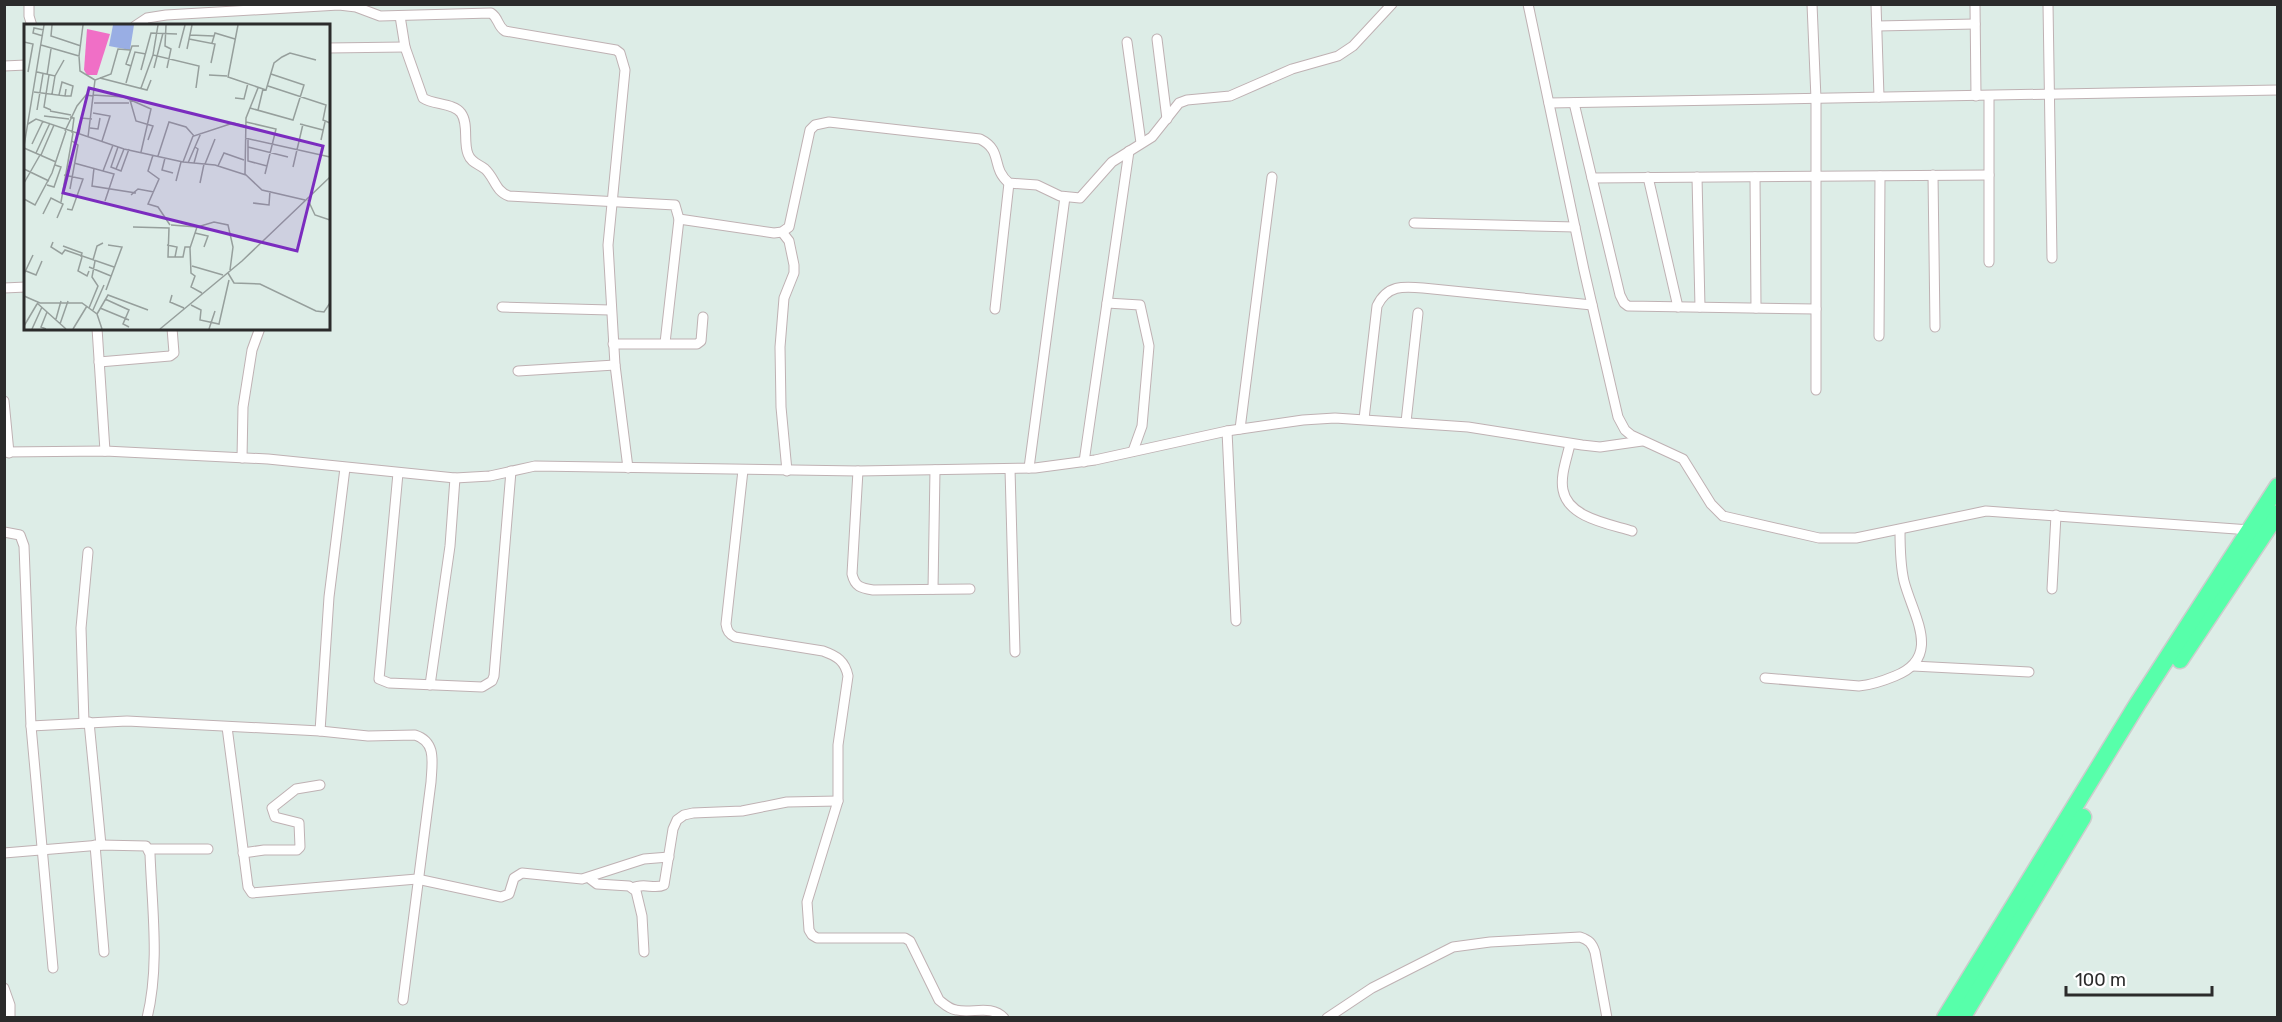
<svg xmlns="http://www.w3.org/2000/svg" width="2282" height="1022" font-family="Rubik,sans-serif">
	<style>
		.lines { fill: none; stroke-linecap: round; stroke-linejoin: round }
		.street-casing { stroke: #bfb1b3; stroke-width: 11 }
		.highway-casing { stroke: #ccc; stroke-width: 19 }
		.street { stroke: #fff; stroke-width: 9 }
		.highway { stroke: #57ffaa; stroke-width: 16 }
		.inset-road { fill: none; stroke: #969f9c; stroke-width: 1.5 }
		.view { fill: #7b2cbf; fill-opacity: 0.15; stroke: #7b2cbf; stroke-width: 3 }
		.inset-edge { fill: none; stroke: #2b2b2b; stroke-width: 3 }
	</style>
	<rect width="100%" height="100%" fill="#ddede7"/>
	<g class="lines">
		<defs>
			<g id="street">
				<path d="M29 4V16L32 26"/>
				<path d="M1528 4 1584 270 1618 417 1625 430 1631 435 1683 459 1711 504 1723 516 1819 538H1856L1986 511 2250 530"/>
				<path d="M1812 4 1816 99V390"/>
				<path d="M1876 4 1879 97"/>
				<path d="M1975 4 1976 96"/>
				<path d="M2048 4 2052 258"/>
				<path d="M400 16 405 47 423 98C433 105 454 103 461 113 469 124 463 142 468 154 471 163 479 164 485 169 495 178 495 191 509 196L675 205 679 219 665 343"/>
				<path d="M135 26 147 18 166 15 339 5 356 7 380 16 491 13C499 18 497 26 505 31L616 50 620 53 625 70 608 245 615 365 628 468"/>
				<path d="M1877 26 1975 24"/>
				<path d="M1157 39 1167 119"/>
				<path d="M1127 42 1141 143"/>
				<path d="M328 48 405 47"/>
				<path d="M4 66 26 65"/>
				<path d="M1989 96V262"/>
				<path d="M1549 103 2278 90"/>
				<path d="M1574 103 1620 295 1624 303 1628 306 1816 309"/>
				<path d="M1933 175 1935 327"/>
				<path d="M1648 177 1678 307"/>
				<path d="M1697 177 1700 307"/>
				<path d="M1755 177 1756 308"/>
				<path d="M1592 178 1989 175"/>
				<path d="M679 219 774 233 782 232 789 227 810 130 815 125 829 122 980 139C1004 151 990 167 1009 183L1037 185 1060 196 1080 198 1112 162 1152 137 1179 103 1187 100 1230 96 1292 69 1338 56 1353 46 1392 4"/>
				<path d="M1414 223 1575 227"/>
				<path d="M782 232 789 241 794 265V273L784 298 780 347 781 407 787 471"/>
				<path d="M4 288 26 287"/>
				<path d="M1107 303 1140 305 1149 346 1142 426 1133 451"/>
				<path d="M502 307 610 310"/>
				<path d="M995 309 1009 183"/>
				<path d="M97 328 105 451"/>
				<path d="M1879 336 1880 176"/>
				<path d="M613 344H697L701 341 703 317"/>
				<path d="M99 362 170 356 174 353 172 328"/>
				<path d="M518 371 615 365"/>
				<path d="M4 401 9 453"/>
				<path d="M1364 419 1377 306C1387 285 1403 286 1423 288L1592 305"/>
				<path d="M1406 422 1418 313"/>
				<path d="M1240 429 1272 177"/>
				<path d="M1227 431 1236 621"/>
				<path d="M1570 444C1567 458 1560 476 1563 490 1568 518 1610 524 1632 531"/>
				<path d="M4 452 105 451 268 459 455 478 490 476 535 466 858 471 1035 468 1095 460 1227 431 1303 420 1335 418 1468 427 1582 445 1600 447 1642 441"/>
				<path d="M242 458 243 407 252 350 260 328"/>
				<path d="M1084 462 1129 151"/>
				<path d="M1029 468 1065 197"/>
				<path d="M1010 469 1015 652"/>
				<path d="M743 470 726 624C727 631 729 634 735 637L823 651C837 656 845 661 848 676L838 745V801L807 902 809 930 812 935 817 938H905L910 941 939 1000C944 1004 949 1009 956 1010 972 1014 991 1004 1004 1018"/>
				<path d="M858 471 852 574C855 587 861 588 873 590L970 589"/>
				<path d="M398 473 379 679 389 683 482 687 492 681 494 676 511 471"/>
				<path d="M4 532 20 535 24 546 31 726 53 968"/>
				<path d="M933 589 935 470"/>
				<path d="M2052 589 2056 515"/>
				<path d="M1913 666 2029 672"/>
				<path d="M1765 678 1859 686C1872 685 1883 681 1895 676 1943 657 1913 616 1904 581 1900 564 1900 547 1900 530"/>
				<path d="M430 685 450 546 455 478"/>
				<path d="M89 722 101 845"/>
				<path d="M84 723 81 628 88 552"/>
				<path d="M31 726 127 721 320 731 368 736 415 735C437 742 432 763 431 782L403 1000"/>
				<path d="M227 727 248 887 252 893 417 879 501 897 509 894 514 878 522 873 582 879 644 859 669 857"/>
				<path d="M320 731 329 597 345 468"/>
				<path d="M95 845 104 952"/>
				<path d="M149 849H208"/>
				<path d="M4 853 101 845 146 846 150 854C152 908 160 965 147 1018"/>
				<path d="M243 853 264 850H297L300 847 299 823 275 817 272 808 296 789 320 785"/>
				<path d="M589 878 597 884 629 886 636 891 642 916 644 952"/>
				<path d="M633 888C644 882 654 890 664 885L673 829 677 820 684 815 693 813 742 811 787 802 838 801"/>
				<path d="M4 988 10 1005V1018"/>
				<path d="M1327 1018 1372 988 1453 947 1490 942 1580 937C1589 940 1592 943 1595 952L1607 1018"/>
			</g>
			<g id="highway">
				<path d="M2180 660 2278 513"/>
				<path d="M1945 1018 2138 703 2278 486"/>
				<path d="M1962 1018 2083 817"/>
			</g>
		</defs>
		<use href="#street" class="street-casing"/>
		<use href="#highway" class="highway-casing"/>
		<use href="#street" class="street"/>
		<use href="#highway" class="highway"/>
	</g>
	<g transform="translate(24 24)">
		<rect width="306" height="306" fill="#ddede7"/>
		<path d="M89 1H110L106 26 85 22Z" fill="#99aee4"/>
		<path d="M63 5 86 10 73 51H63L60 46Z" fill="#f06fc6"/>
		<path class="inset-road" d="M28 1 27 12 57 22M134 1 129 31 175 42 172 64M142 1 141 22 147 25 143 44M214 1 204 53 242 66 250 39 258 33 266 29 292 36M166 11 190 12M19 12 9 9 10 4 20 6M165 15 191 20 187 39M0 18 9 20 4 48M188 19 191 9 211 15M17 21 55 32 59 1M155 24 161 1M163 25 168 1M55 32 56 47 71 56M107 42 102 40 108 22H115M130 44 139 9M117 46 127 9 153 10M13 48 31 52 40 36M23 51 27 25M25 51 20 83 27 86M185 51 203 52M76 54 123 66 127 56M102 59 111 28 122 30M244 62 302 81 299 96 306 99M117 64 129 31M234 64 222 94 221 150 238 166 281 176M10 68 41 72 42 65M28 70 31 52M35 71 38 58 49 62 47 72H41M69 71 100 73 127 85 117 128M211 74 220 75 224 59M106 76 112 97 129 102 124 116M70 79H105M226 84 269 96 280 61 247 50M13 86 19 50M234 86 239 65M26 87 47 91M69 89 86 92 78 117M20 92 45 95M46 93 50 94 48 109M222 98 252 105 241 150M4 100 12 95 100 125 159 138 191 141 222 151M276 100 299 106M66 104 74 105 76 94M41 107 53 82 62 71 69 72M55 111 57 94 68 95M64 113 71 56 87 50 94 25 106 26M221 114 306 133M224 115V137L243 142M297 116 301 98M8 120 19 97M0 122 20 1M94 123 87 143 97 147 105 125M224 123 264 133M0 124 32 138M12 129 26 99M17 131 30 101M129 131 124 147 135 155 124 180 134 183 146 201M134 132 145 98 162 103 170 112 209 99 222 102M141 134 138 146 149 149M159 138 169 112M50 139 90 150 81 177M164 139 177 109M170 139 174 125 171 123M181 140 191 115M194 142 200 129 220 136M269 143 279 100M70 144 68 162 112 169M0 145 25 157M92 145 100 125M79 147 89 121M40 151 59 155 48 186 43 185M152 157 157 138M0 159 16 131M176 159 180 140M23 161 30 163 37 143 31 141M46 165 54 121 48 117M107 171 114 165 130 168M0 175 11 181 28 149 42 107M284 176 291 191 306 196M37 178 49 109M229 179 245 181 246 167M19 190 27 174 39 180 33 194M147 201 173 203M109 203 145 204 144 233H159L161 223H166M171 209 184 212 180 223M29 218 27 223 38 230 41 226 90 243M143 221 153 223 151 233M39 222 58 229 57 233M58 233 54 247 63 252 65 247M69 236 73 222 79 219M168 242 199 251M65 243 87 252M2 247 12 251 18 237M204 249 210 259 236 260 292 287 300 288 306 279M0 250 9 231M82 266 98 223 84 221M178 269 167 263 171 252 167 249 166 224 173 203 190 198 204 201 209 223 206 246M148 271 146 278 160 284M0 272 16 279H58L73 290 78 305M81 275 105 286 99 300 105 303M13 279 42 305M167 281 177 286 176 296 195 300 205 256M65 284 74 262 68 253 71 237M76 284 105 296M69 286 80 261M73 290 84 271 124 286M32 295 37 277M36 300 44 277M0 302 13 280M8 305 18 283M22 305 17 303 23 288M49 305 63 282M136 305 218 237 306 153M185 305 191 287"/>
		<path class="view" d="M65 64 299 122 273 227 39 169Z"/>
		<rect width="306" height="306" class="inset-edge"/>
	</g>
	<rect width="2282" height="1022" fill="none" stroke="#2b2b2b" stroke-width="12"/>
	<path d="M2066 986v9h146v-9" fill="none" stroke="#2b2b2b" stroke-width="3"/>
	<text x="2075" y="986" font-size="18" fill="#2b2b2b" stroke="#ffffff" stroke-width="4.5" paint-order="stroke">100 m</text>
</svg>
